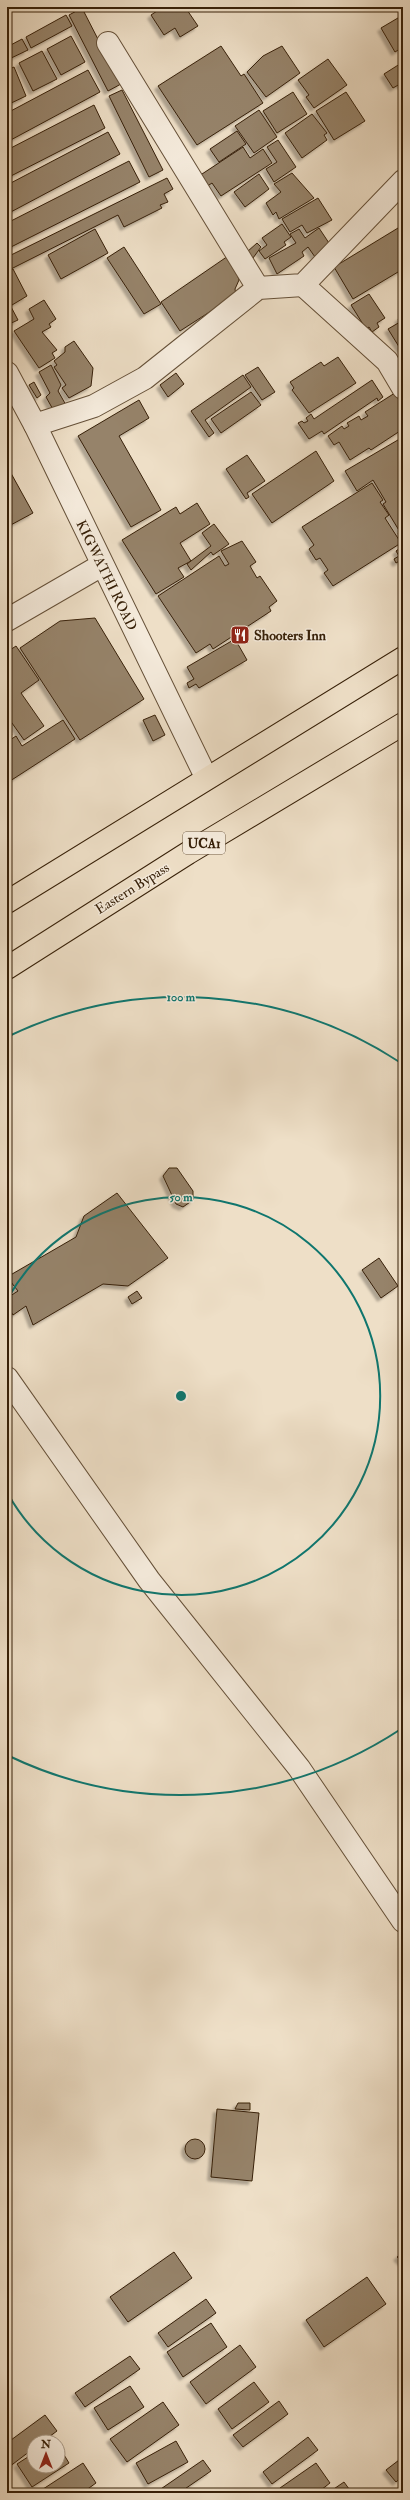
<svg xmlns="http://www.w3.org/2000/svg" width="410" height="2500" font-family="'IM FELL Double Pica',serif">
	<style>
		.building { fill: #96836b; stroke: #372008; filter: url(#shadow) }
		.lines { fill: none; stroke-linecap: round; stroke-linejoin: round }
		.minor-casing { stroke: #655038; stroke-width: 24 }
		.major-casing { stroke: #372008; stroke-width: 24 }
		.minor { stroke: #f4eadb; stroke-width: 22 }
		.major { stroke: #eedfc7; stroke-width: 22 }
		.ring { fill: none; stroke: #0f766e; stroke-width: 2 }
		.labels { text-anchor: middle; stroke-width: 3; stroke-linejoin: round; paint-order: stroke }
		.shield { fill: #f4eadb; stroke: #705d47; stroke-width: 1 }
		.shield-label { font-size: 13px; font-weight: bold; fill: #372008 }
		.street-label { font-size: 14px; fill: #372008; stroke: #f4eadb }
		.poi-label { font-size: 14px; font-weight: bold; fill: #372008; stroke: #f4eadb; text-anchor: start }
		.centre { fill: #0f766e; stroke: #f4eadb; stroke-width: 2 }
		.ring-label { font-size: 12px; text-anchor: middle; font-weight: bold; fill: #0f766e; stroke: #f4eadb; stroke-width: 3; stroke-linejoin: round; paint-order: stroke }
	</style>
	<defs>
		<filter id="shadow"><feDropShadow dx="-3.5" dy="3.5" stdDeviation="1" flood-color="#0004"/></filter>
	</defs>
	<rect width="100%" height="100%" fill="#eedfc7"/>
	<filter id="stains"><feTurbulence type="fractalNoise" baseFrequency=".005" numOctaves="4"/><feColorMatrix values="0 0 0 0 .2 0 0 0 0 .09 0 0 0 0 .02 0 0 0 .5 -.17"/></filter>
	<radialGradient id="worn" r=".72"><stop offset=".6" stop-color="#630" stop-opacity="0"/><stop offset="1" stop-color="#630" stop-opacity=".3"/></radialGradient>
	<g class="building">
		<path d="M163 7H185L198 26 180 37 175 28 164 35 151 15Z"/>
		<path d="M82 8 121 84 108 91 69 15Z"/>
		<path d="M66 15 72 26 31 48 26 37Z"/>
		<path d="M403 15V47L395 52 381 28Z"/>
		<path d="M71 36 85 62 61 75 47 49Z"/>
		<path d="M22 39 28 50 7 60V47Z"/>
		<path d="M221 46 241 76 244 74 263 103 197 145 158 86Z"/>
		<path d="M282 46 300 73 266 97 247 72 263 56Z"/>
		<path d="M42 51 57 79 33 91 19 63Z"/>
		<path d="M328 59 347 85 314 108 306 97 309 95 298 80Z"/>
		<path d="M403 62V86L400 84 393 88 384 74Z"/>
		<path d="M14 67 26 96 7 105V70Z"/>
		<path d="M88 70 100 92 7 142V113Z"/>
		<path d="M122 90 163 170 149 177 109 96Z"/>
		<path d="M293 92 307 114 277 133 263 111Z"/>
		<path d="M346 92 365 121 334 140 316 111Z"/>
		<path d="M94 105 105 128 7 178V150Z"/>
		<path d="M259 110 277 137 254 153 235 126Z"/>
		<path d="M312 114 327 133 324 135 327 140 302 158 285 133Z"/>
		<path d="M237 131 246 144 219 162 210 149Z"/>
		<path d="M108 132 120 154 7 214V185Z"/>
		<path d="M278 140 296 167 274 182 266 169 277 162 267 147Z"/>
		<path d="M243 147 250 158 263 149 272 163 221 196 212 183 206 187 199 176Z"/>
		<path d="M129 161 140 182 7 249V223Z"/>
		<path d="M292 173 314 198 279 219 276 212 273 215 266 203 281 192 274 184Z"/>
		<path d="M259 174 269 189 245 207 234 192Z"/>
		<path d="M167 178 173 189 164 194 168 202 160 205 162 208 124 227 118 215 7 271V257Z"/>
		<path d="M318 198 332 220 307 233 302 225 290 232 282 219Z"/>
		<path d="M282 224 291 237 284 242 286 245 265 259 259 251 267 245 262 238Z"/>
		<path d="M403 225V269L353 299 334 267Z"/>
		<path d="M319 228 331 246 315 257 308 247 302 252 304 256 277 274 269 258 296 243 290 234 299 229 305 238Z"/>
		<path d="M95 229 108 253 61 279 48 255Z"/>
		<path d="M257 243 261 247 253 258 247 252Z"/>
		<path d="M124 247 161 304 144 314 107 258Z"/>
		<path d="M231 254 239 280 235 289 236 295 180 331 161 302Z"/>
		<path d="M13 269 27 296 12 305 10 301 7 302V272Z"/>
		<path d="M369 294 385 318 377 323 379 327 372 332 369 327 366 329 351 305Z"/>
		<path d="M44 300 56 319 49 324 51 327 42 332 57 350 52 353 55 358 39 368 14 331 34 319 29 309Z"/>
		<path d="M9 303 18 320 7 325V304Z"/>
		<path d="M403 316V349L401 350 388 329 400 322 398 319Z"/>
		<path d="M74 341 93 368 91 386 69 398 62 388 66 385 54 367 57 365 54 361 65 352V347Z"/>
		<path d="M338 357 356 383 309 413 292 390 294 388 290 382 321 362 324 366Z"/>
		<path d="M51 365 61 385 58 391 66 405 55 413 46 397 50 393 39 372Z"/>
		<path d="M258 367 275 392 262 400 245 375Z"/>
		<path d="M176 373 184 384 168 397 160 385Z"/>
		<path d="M243 375 251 387 205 420 214 433 209 437 191 411Z"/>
		<path d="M372 380 383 397 378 401 377 398 324 434 322 431 309 439 298 423 302 421 304 423 308 421 306 418 311 414 314 419Z"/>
		<path d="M34 382 41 395 37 398 29 385Z"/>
		<path d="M398 391 403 399V429L371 450 369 448 350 460 339 442 334 445 328 436 342 426 344 429 349 426 347 423 359 416 361 420 368 416 365 412Z"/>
		<path d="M251 392 261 405 221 433 211 419Z"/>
		<path d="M139 400 149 418 119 436 161 510 131 527 78 436Z"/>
		<path d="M403 437V542L398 533 400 532 383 504 386 502 373 480 357 491 345 471Z"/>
		<path d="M316 451 334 481 272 523 252 494Z"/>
		<path d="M247 455 265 481 247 493 249 497 246 499 226 469Z"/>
		<path d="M7 466 33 513 7 527Z"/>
		<path d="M372 483 383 500 380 502 389 515 385 518 401 543 333 586 324 573 328 570 320 558 316 560 309 549 314 545 302 527Z"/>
		<path d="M197 503 210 524 180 543 191 561 178 568 184 577 156 594 122 540 176 507 180 514Z"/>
		<path d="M214 524 229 544 213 555 211 552 191 570 187 564 211 546 202 533Z"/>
		<path d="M242 541 256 562 250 566 257 578 260 576 277 601 269 607 271 611 213 649 210 644 196 653 158 596 219 556 225 566 229 564 221 551Z"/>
		<path d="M403 546V559L396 563 394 559 399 556 396 551Z"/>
		<path d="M95 618 144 699 80 740 20 648 60 621Z"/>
		<path d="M235 639 247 660 199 688 196 684 189 688 187 683 194 679 187 667Z"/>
		<path d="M16 646 39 680 21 693 44 726 24 740 7 716V652Z"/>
		<path d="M155 715 165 735 153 741 143 720Z"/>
		<path d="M63 720 75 739 7 783V742L16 736 22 746Z"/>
		<path d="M7 728 12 735 7 738Z"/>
		<path d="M169 1168H177L193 1191V1200L183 1207 176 1204 163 1176Z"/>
		<path d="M117 1193 168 1258 128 1286 103 1284 33 1325 26 1306 13 1315 7 1305V1298L18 1291 7 1277 76 1237 84 1216Z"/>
		<path d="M379 1258 398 1286 381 1298 362 1270Z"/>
		<path d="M137 1291 142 1298 132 1304 128 1297Z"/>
		<path d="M7 1493 12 1500 7 1504Z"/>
		<path d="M238 2103H250V2110L235 2109Z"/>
		<path d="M217 2109 259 2113 252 2181 211 2177Z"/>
		<circle cx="195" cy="2149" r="10"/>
		<path d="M174 2252 192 2278 128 2322 110 2297Z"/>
		<path d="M403 2252V2263L397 2257Z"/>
		<path d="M367 2277 386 2304 324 2347 306 2320Z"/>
		<path d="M206 2299 216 2313 168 2347 158 2333Z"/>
		<path d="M211 2323 227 2347 183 2377 167 2352Z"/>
		<path d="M240 2345 256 2367 206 2404 190 2382Z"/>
		<path d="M130 2356 140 2369 85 2407 75 2393Z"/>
		<path d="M254 2382 269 2402 232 2429 218 2409Z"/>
		<path d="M130 2386 144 2407 108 2430 94 2408Z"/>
		<path d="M279 2401 288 2414 243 2447 233 2435Z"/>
		<path d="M163 2402 179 2425 127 2462 110 2439Z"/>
		<path d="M45 2415 57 2431 42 2442H34V2448L9 2467 7 2443Z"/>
		<path d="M308 2437 318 2450 272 2484 263 2472Z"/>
		<path d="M176 2441 188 2462 148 2484 136 2463Z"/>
		<path d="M58 2445 69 2463 32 2487 17 2464 34 2453V2466H58Z"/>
		<path d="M403 2457V2476L396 2482 386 2470Z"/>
		<path d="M203 2460 211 2471 179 2493H155Z"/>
		<path d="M83 2463 96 2483 82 2493H37Z"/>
		<path d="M316 2463 330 2483 317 2493H284L280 2488Z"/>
		<path d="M344 2482 352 2493H328Z"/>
	</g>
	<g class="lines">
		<defs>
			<g id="minor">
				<path d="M108 43 258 288"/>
				<path d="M303 285 387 361 403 388"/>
				<path d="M7 373 35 425 206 777"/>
				<path d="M35 425 94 406 145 378 258 288 303 285 403 181"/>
				<path d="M7 620 102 565"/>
				<path d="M7 1378 149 1580 299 1768 403 1921"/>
			</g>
			<g id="major">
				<path d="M7 902 403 658"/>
				<path d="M7 968 188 853 403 724"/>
			</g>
		</defs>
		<use href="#minor" class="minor-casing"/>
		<use href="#major" class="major-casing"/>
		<use href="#minor" class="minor"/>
		<use href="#major" class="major"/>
	</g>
	<g class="ring">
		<path d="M8 1298A199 199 0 1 1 8 1494"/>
		<path d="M401 1729A399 399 0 0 1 9 1756M9 1036A399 399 0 0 1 401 1063"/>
	</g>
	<defs>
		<symbol id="restaurant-square" viewBox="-11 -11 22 22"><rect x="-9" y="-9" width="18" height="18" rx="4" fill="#8f2418" stroke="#f4eadb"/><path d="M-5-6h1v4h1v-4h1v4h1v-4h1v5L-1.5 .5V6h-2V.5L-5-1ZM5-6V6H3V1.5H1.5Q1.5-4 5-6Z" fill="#fff"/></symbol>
	</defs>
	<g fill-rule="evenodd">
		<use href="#restaurant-square" x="229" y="624" width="22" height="22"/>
	</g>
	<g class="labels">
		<rect class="shield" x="183" y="832" width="42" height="22" rx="3"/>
		<g class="shield-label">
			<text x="204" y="848">UCA1</text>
		</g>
		<g class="street-label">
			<text transform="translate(107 575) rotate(64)" y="5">KIGWATHI ROAD</text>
			<text transform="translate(132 888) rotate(-32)" y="5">Eastern Bypass</text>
		</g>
		<g class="poi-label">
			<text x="254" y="640">Shooters Inn</text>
		</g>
	</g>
	<circle cx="181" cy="1396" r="6" class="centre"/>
	<g class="ring-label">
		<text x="181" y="1001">100 m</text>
		<text x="181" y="1201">50 m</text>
	</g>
	<rect width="410" height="2500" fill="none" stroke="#eedfc7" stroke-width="24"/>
	<rect x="8" y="8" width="394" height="2484" fill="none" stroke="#372008" stroke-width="2"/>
	<rect x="12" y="12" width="386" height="2476" fill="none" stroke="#372008"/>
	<g transform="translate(46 2454)"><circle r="19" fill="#f4eadb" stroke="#a89987"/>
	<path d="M0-3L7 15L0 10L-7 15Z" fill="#8f2418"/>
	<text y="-6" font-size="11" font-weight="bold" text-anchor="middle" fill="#372008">N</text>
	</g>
	<rect width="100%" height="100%" filter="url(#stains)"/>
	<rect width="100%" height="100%" fill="url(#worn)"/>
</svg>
